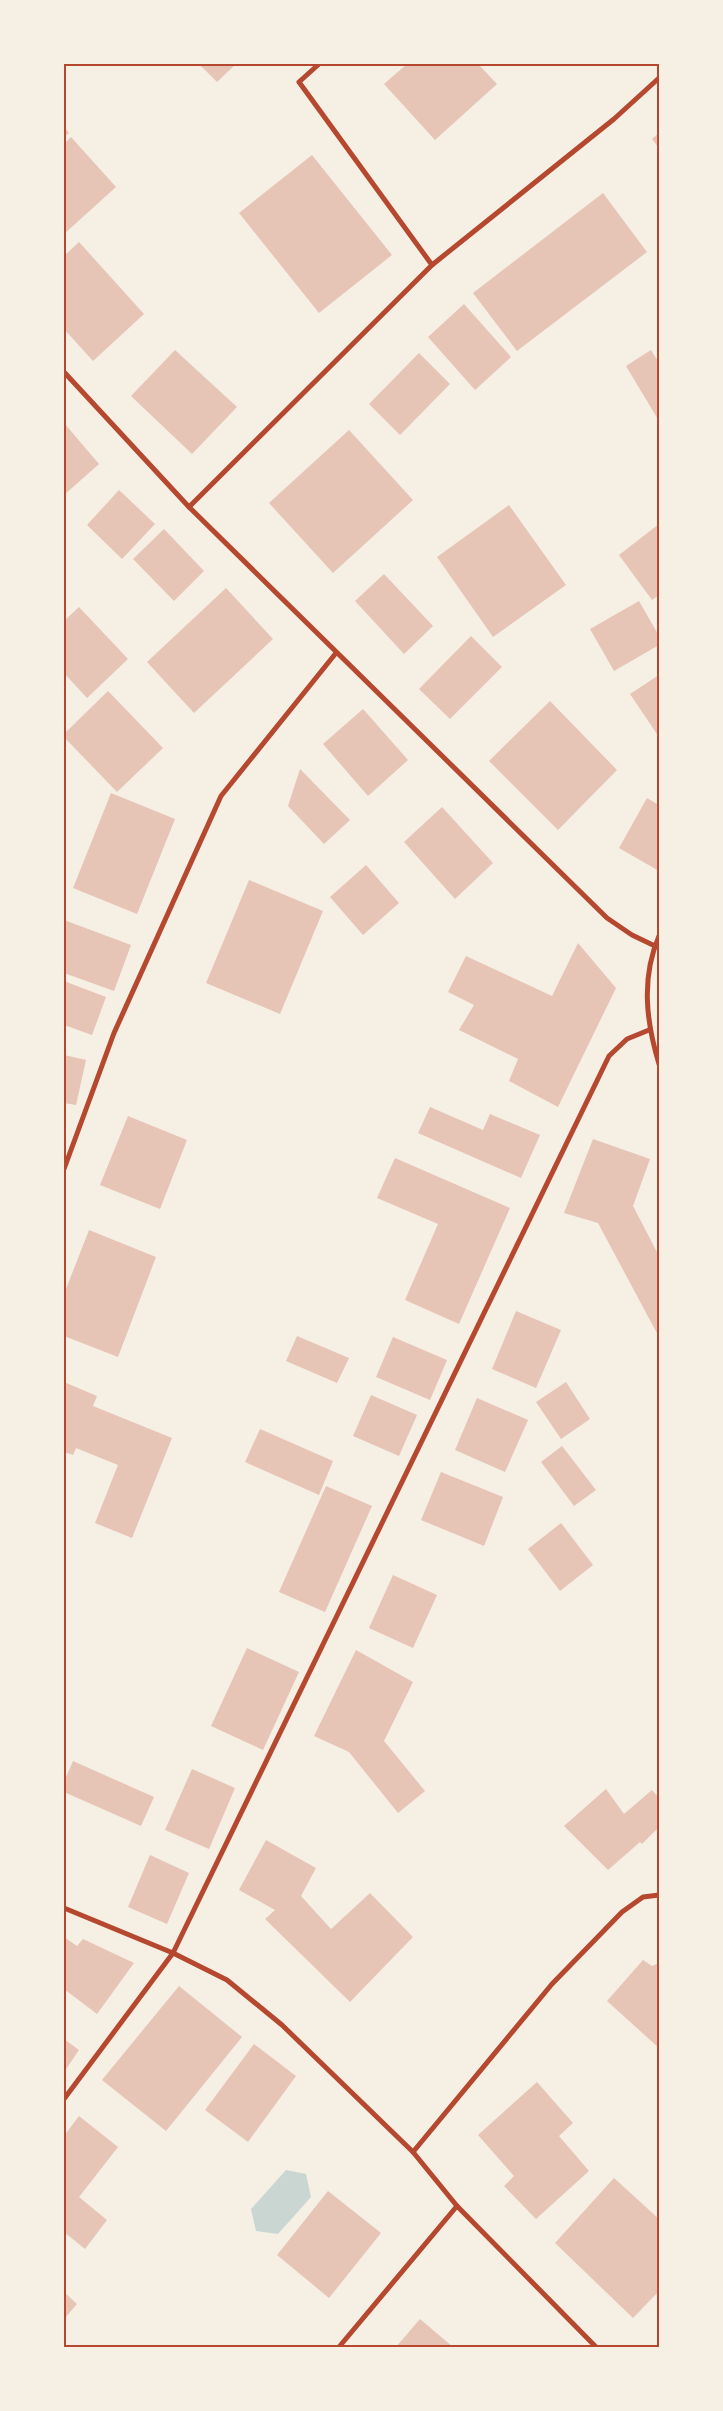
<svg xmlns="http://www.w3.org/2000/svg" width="723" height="2411" font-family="Raleway,sans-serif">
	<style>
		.water { fill: #c9d6d2 }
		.building { fill: #e6c5b7 }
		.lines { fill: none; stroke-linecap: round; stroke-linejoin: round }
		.minor { stroke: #b5482f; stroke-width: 5 }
		.neatline { fill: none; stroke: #b5482f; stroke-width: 2 }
	</style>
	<rect width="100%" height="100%" fill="#f6efe4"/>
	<path class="water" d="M286 2170 306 2174 311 2197 278 2234 256 2231 251 2209Z"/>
	<g class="building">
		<path d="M199 64H236L217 82Z"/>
		<path d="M407 64H478L497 84 435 140 384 84Z"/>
		<path d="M64 127 69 133 64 137Z"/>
		<path d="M659 133V148L652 139Z"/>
		<path d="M71 137 116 187 64 234V190L66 188 64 186V144Z"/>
		<path d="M312 155 392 255 319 313 239 213Z"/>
		<path d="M603 193 647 252 517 351 473 293Z"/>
		<path d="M79 242 144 314 93 361 64 329V256Z"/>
		<path d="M464 304 511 357 475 390 428 337Z"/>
		<path d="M175 350 237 407 192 454 131 396Z"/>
		<path d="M651 350 659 363V421L626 366Z"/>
		<path d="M419 353 450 384 400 435 369 404Z"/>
		<path d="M64 423 99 464 64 495Z"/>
		<path d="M349 430 413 500 333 573 269 503Z"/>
		<path d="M119 490 155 524 122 559 87 525Z"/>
		<path d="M509 505 566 585 493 637 437 557Z"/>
		<path d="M659 524V595L652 600 619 555Z"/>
		<path d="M164 529 204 571 174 601 133 559Z"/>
		<path d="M384 574 433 626 404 654 355 601Z"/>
		<path d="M226 588 273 639 194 713 147 662Z"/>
		<path d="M639 601 659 636V645L614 671 590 629Z"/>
		<path d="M79 607 128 659 87 698 64 673V621Z"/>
		<path d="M471 636 502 667 450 719 419 689Z"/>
		<path d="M659 675V737L630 694Z"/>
		<path d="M108 691 163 748 117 792 64 737V734Z"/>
		<path d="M550 701 617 770 558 830 489 761Z"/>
		<path d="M363 709 408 760 368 796 323 744Z"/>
		<path d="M300 769 350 820 324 844 288 806Z"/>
		<path d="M111 793 175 819 137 914 73 888Z"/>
		<path d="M647 798 659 805V871L619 848Z"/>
		<path d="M442 807 493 863 455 899 404 842Z"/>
		<path d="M366 865 399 903 363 935 330 897Z"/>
		<path d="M249 880 323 911 280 1014 206 983Z"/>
		<path d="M64 920 131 945 114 991 64 973Z"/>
		<path d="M578 943 616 988 558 1107 509 1081 518 1059 459 1030 474 1005 448 992 466 956 552 996Z"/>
		<path d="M64 981 106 997 92 1035 64 1025Z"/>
		<path d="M64 1055 86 1060 76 1105 64 1103Z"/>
		<path d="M430 1107 483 1130 490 1114 540 1135 521 1178 418 1133Z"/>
		<path d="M128 1116 187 1140 160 1209 100 1185Z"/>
		<path d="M593 1139 650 1159 633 1206 659 1256V1337L598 1223 564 1213Z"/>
		<path d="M395 1158 510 1208 459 1324 405 1300 438 1224 377 1198Z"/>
		<path d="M89 1230 156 1257 118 1357 64 1336V1294Z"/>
		<path d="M516 1311 561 1330 536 1388 492 1369Z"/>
		<path d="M297 1336 349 1358 337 1383 286 1361Z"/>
		<path d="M393 1337 447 1360 430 1400 376 1377Z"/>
		<path d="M64 1382 97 1396 93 1406 172 1438 132 1538 95 1523 118 1465 76 1448 73 1455 64 1452Z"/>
		<path d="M566 1382 590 1419 561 1439 536 1402Z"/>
		<path d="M371 1395 417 1415 399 1456 353 1436Z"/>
		<path d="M477 1398 528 1420 505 1472 455 1450Z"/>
		<path d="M260 1429 333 1461 319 1495 245 1462Z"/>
		<path d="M562 1446 596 1490 574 1506 541 1462Z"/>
		<path d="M441 1472 503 1497 484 1546 421 1520Z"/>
		<path d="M326 1486 372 1506 325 1612 279 1592Z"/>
		<path d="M561 1523 593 1565 560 1591 528 1549Z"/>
		<path d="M393 1575 437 1595 413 1648 369 1628Z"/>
		<path d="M247 1648 299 1672 263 1750 211 1726Z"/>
		<path d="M356 1650 413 1682 384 1741 425 1791 398 1813 349 1752 314 1736Z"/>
		<path d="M73 1761 154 1797 141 1826 64 1792V1782Z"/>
		<path d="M192 1769 235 1788 209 1849 165 1830Z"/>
		<path d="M606 1789 624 1814 652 1790 659 1798V1827L642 1844 640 1842 608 1870 564 1826Z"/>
		<path d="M266 1840 316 1868 301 1896 331 1929 370 1893 413 1937 350 2002 265 1919 275 1910 239 1890Z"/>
		<path d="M150 1855 189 1873 167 1924 128 1907Z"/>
		<path d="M64 1937 77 1946 83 1939 134 1963 97 2014 64 1989Z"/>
		<path d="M643 1960 652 1966 659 1963V2048L607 2001Z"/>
		<path d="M179 1986 242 2037 166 2131 102 2080Z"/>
		<path d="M64 2039 79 2050 64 2072Z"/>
		<path d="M254 2044 296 2076 248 2142 205 2110Z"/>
		<path d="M537 2082 573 2123 559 2136 589 2171 536 2219 504 2186 514 2176 478 2135Z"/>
		<path d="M79 2116 118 2147 79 2197 107 2220 85 2249 64 2232V2136Z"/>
		<path d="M614 2178 659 2219V2291L633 2318 555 2243Z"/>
		<path d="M328 2191 381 2233 329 2298 277 2255Z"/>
		<path d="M64 2292 77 2304 64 2319Z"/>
		<path d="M420 2319 453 2347H396Z"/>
	</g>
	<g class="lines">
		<g class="minor">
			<path d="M319 64 299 82 432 265"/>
			<path d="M64 372 189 507 607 918 632 935 655 946"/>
			<path d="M189 507 432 265 614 119 659 78"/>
			<path d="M659 936C641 978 646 1021 659 1064"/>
			<path d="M64 1169 114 1033 221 796 336 653"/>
			<path d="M64 1908 173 1953 227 1980 282 2025 413 2152 457 2206 596 2347"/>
			<path d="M64 2099 173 1953 609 1056 627 1039 649 1030"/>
			<path d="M413 2152 552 1984 622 1912 643 1897 659 1895"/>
			<path d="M339 2347 457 2206"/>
		</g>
	</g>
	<rect width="723" height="2411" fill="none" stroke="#f6efe4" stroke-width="130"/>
	<rect x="65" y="65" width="593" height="2281" class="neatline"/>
</svg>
